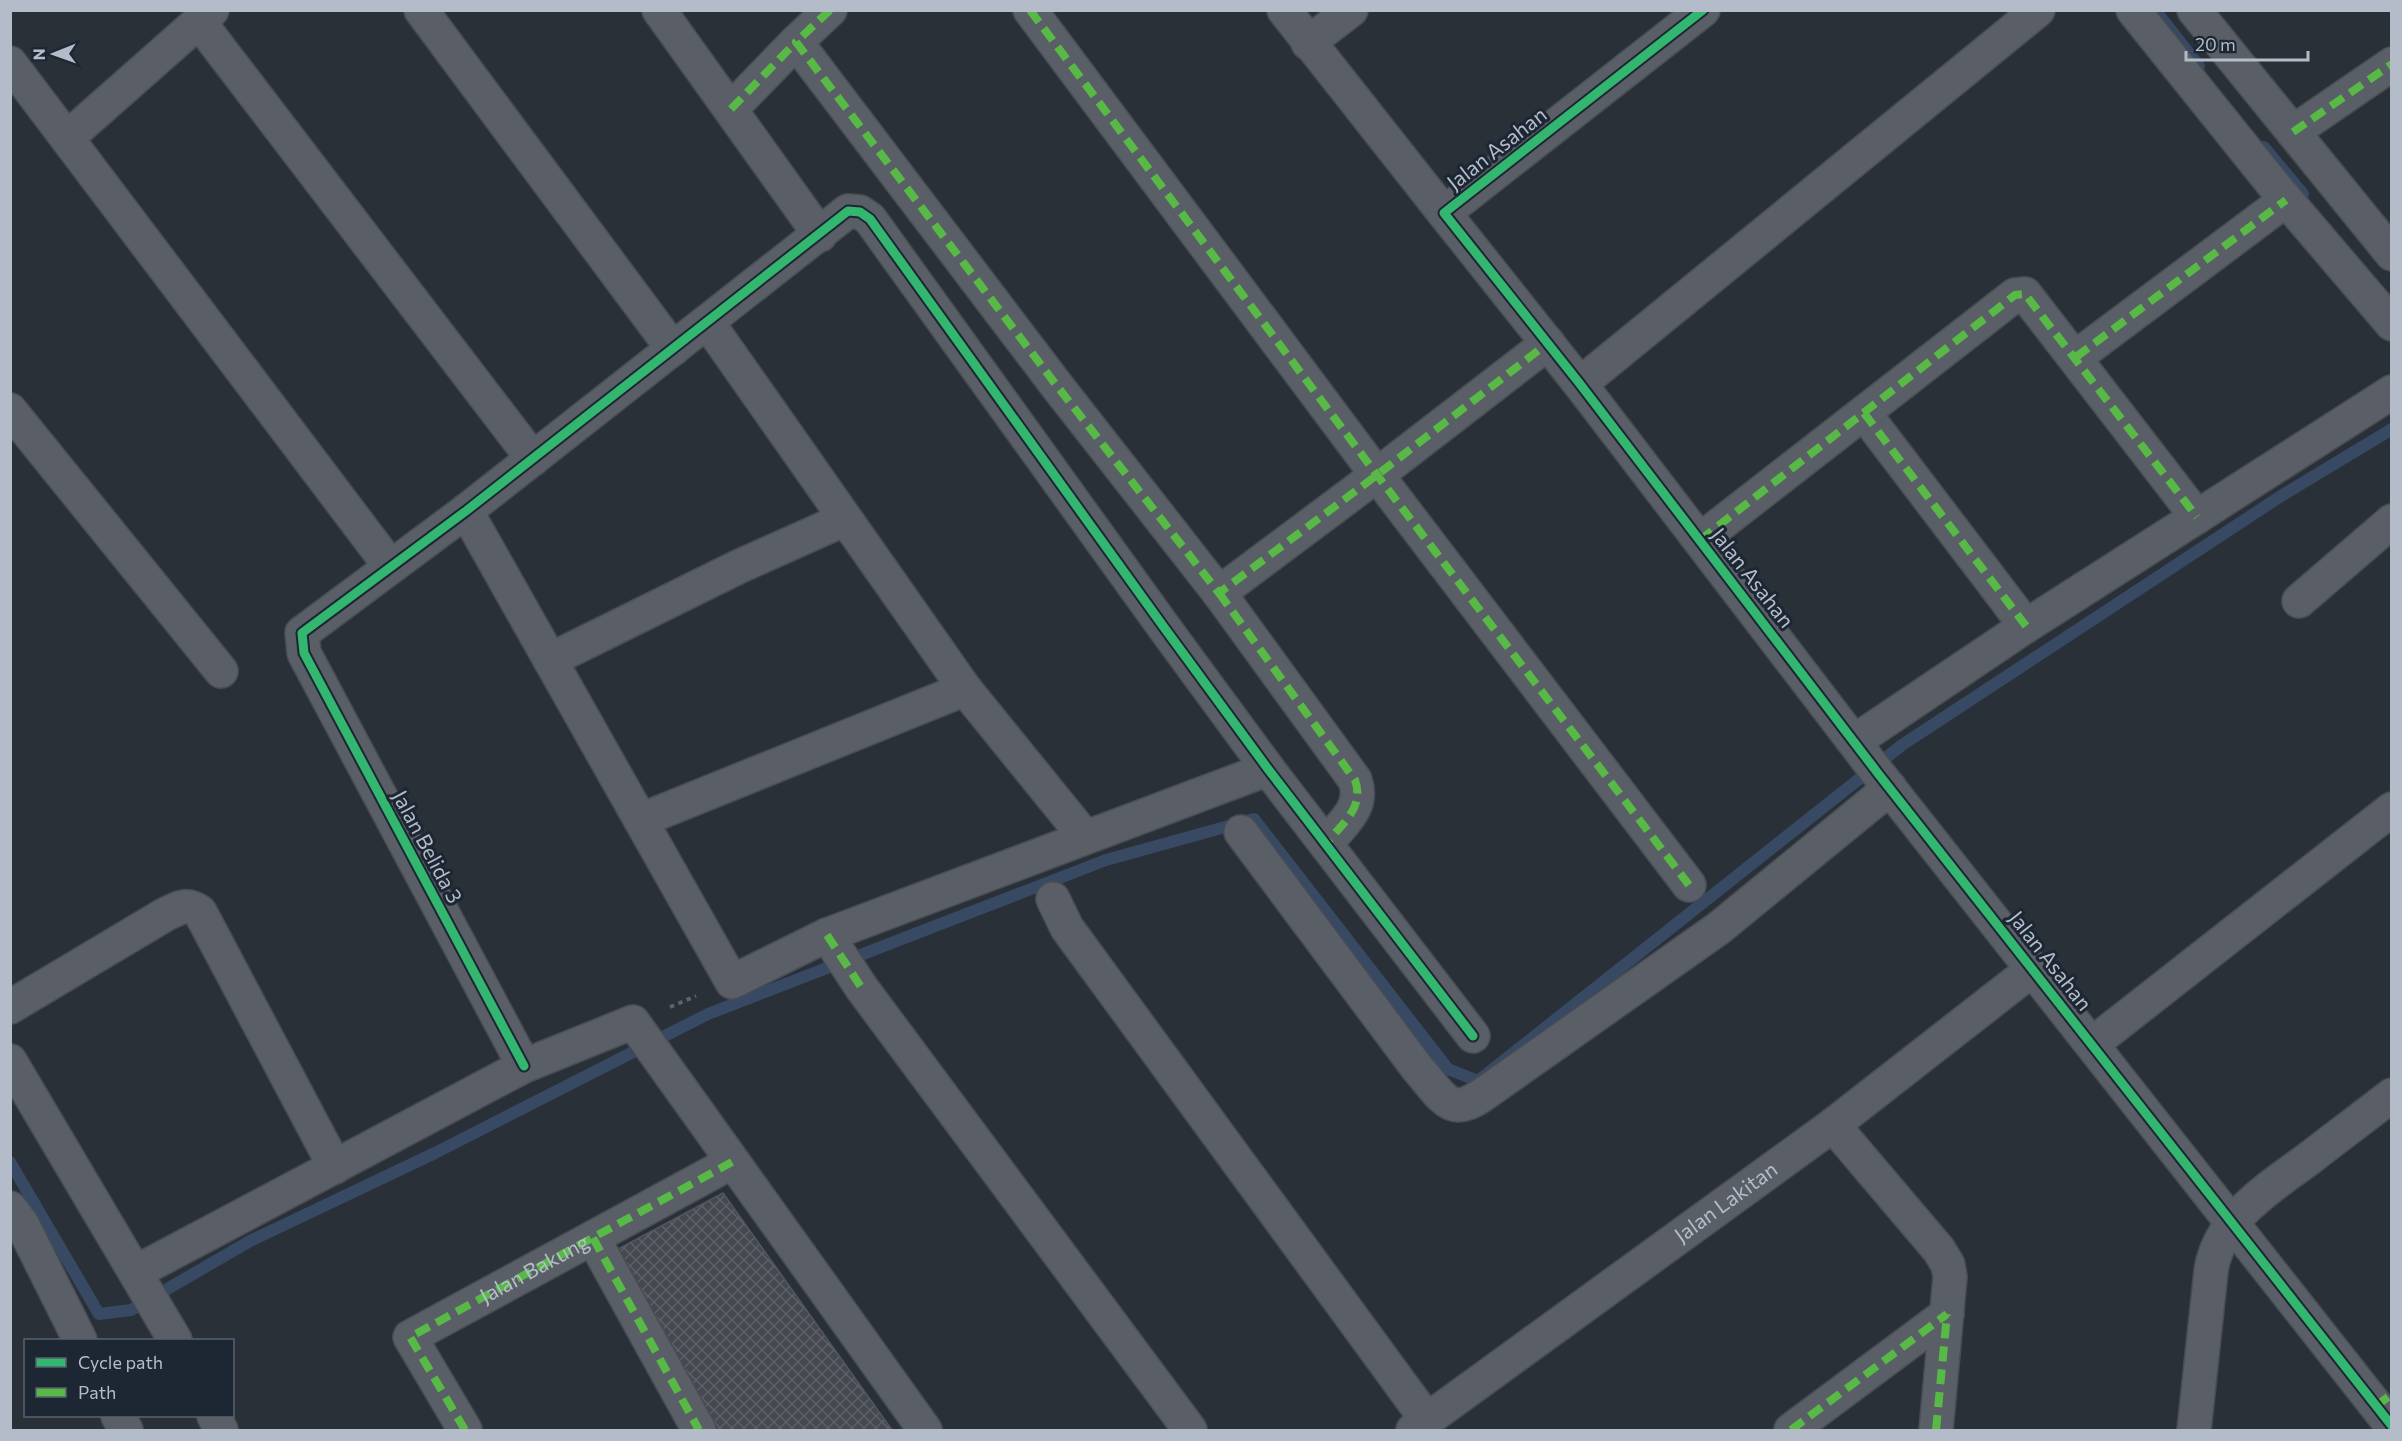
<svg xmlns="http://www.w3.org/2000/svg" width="2402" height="1441" font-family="Commissioner,sans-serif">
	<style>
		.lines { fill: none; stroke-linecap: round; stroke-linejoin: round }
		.stream { stroke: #384963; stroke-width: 12 }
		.building { fill: url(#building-cross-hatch); stroke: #52575f; stroke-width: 1.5; filter: url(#shadow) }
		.street-casing { stroke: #484c53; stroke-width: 36 }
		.path { stroke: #5d636a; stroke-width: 4; stroke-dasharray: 4.5 4.5; stroke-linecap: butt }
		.street { stroke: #5a5e66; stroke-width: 33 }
		.quiet { stroke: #58b947; stroke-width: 8; stroke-dasharray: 15 8; stroke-linecap: butt }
		.cycleway-casing { stroke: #1d2633; stroke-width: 13 }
		.cycleway { stroke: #33b770; stroke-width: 9 }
		.labels { text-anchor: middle; stroke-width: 6; stroke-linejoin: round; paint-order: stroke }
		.street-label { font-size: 21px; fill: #b4bcc9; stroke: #1d2633 }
	</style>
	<defs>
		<pattern id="building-cross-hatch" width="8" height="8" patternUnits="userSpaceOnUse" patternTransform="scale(1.5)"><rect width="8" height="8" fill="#444950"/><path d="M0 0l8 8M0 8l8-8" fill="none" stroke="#5d6168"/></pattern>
		<filter id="shadow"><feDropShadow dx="3.5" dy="6" stdDeviation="0" flood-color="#0009"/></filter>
	</defs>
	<rect width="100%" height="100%" fill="#2a3038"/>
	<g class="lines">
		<g class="stream">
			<path d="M2155 10 2199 66"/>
			<path d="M2264 147 2303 194"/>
			<path d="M10 1162 99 1314 131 1310 250 1241 435 1153 708 1014 1106 860 1254 819 1448 1069 1478 1081 1902 745 2281 496 2392 429"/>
		</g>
	</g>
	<path class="building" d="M723 1193 892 1430H702L605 1256Z"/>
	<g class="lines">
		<defs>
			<g id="street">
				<path d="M421 10 673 349"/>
				<path d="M659 10 820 235"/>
				<path d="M830 10 796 42 1057 386 1219 593 1377 475 1548 343"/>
				<path d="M1030 10 1377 475 1689 885"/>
				<path d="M1284 10 1444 213"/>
				<path d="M1703 10 1444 213 1580 384 1880 776 2392 1426"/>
				<path d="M2133 10 2276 188 2392 324"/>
				<path d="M2194 10 2392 254"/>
				<path d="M200 23 533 459"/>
				<path d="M1308 43 1351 10"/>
				<path d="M10 63 390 566"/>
				<path d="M731 109 796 42"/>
				<path d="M2293 132 2392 64"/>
				<path d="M67 138 212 10"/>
				<path d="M708 323 965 689 1085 837"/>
				<path d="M2076 357 2286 200"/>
				<path d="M1580 384 2038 10"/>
				<path d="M10 410 221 671"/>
				<path d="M1864 413 2026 626"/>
				<path d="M466 511 732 982 827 935 1268 769"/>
				<path d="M1700 540 2015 295 2025 294 2197 517"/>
				<path d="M1219 593 1355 780C1365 808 1342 823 1326 844"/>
				<path d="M2299 601 2392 521"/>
				<path d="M550 660 738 567 845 519"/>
				<path d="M1855 741 2026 626 2392 392"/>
				<path d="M641 820 965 689"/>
				<path d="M1241 832 1418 1069C1428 1079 1443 1105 1458 1105 1467 1105 1474 1100 1481 1096L1719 928 1890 788"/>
				<path d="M1053 899 1067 928 1427 1420"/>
				<path d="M827 935 861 987 1190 1430"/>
				<path d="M10 1007 166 914C179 908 187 902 200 912L335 1167"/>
				<path d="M2092 1044 2392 809"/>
				<path d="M10 1061 175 1340"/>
				<path d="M524 1066 304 653 302 633 466 511 848 211 860 212 870 219 1163 626 1268 769 1473 1036"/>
				<path d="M1833 1125 1939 1250 1948 1265 1950 1277 1936 1430"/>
				<path d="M10 1208 22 1224 80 1340"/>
				<path d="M593 1238 699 1430"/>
				<path d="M136 1272 524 1066 633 1022 925 1430"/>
				<path d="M118 1416 126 1430"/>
				<path d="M214 1416 221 1430"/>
				<path id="s1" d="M465 1430 410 1337 732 1162"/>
				<path id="s2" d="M1413 1430 1833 1125 2033 969"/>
				<path d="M1791 1430 1947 1314"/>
				<path d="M2194 1430 2211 1271C2219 1217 2271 1187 2311 1157 2338 1136 2365 1116 2392 1095"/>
			</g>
		</defs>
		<use href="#street" class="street-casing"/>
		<path class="path" d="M670 1007 696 996"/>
		<use href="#street" class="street"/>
		<g class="quiet">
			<path d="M830 10 796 42 1057 386 1219 593 1377 475 1548 343"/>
			<path d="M1030 10 1377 475 1689 885"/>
			<path d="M731 109 796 42"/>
			<path d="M2293 132 2392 64"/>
			<path d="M2076 357 2286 200"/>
			<path d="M1864 413 2026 626"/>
			<path d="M1700 540 2015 295 2025 294 2197 517"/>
			<path d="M1219 593 1355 780C1365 808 1342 823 1326 844"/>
			<path d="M827 935 861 987"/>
			<path d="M593 1238 699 1430"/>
			<path d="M2376 1406 2392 1394"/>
			<path d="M465 1430 410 1337 732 1162"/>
			<path d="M1791 1430 1947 1314"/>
			<path d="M1936 1430 1947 1314"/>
		</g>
		<defs>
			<g id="cycleway">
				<path d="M1703 10 1444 213 1580 384 1880 776 2392 1426"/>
				<path d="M524 1066 304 653 302 633 466 511 848 211 860 212 870 219 1163 626 1268 769 1473 1036"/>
			</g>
		</defs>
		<use href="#cycleway" class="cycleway-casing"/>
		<use href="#cycleway" class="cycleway"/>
	</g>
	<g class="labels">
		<g class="street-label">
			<text transform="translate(1497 149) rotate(-38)" y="7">Jalan Asahan</text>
			<text transform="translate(1752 578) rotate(52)" y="7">Jalan Asahan</text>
			<text transform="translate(427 847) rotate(62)" y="7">Jalan Belida 3</text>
			<text transform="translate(2050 961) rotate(52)" y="7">Jalan Asahan</text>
			<text dy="7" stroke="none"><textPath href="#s2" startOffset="387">Jalan Lakitan</textPath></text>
			<text dy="7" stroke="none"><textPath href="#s1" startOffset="250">Jalan Bakung</textPath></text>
		</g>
	</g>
	<rect width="2402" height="1441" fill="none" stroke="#b4bcc9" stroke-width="24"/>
	<rect x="24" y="1339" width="210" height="78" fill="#1d2633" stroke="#59626f" stroke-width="1.5"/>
	<rect x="36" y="1358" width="30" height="9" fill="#33b770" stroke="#59626f" stroke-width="1.5"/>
	<text x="78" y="1369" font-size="18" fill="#b4bcc9">Cycle path</text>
	<rect x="36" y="1388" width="30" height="9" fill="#58b947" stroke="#59626f" stroke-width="1.5"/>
	<text x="78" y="1399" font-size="18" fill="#b4bcc9">Path</text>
	<g transform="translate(54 54) rotate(269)" stroke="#1d2633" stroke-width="4.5" paint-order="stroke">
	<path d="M0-4.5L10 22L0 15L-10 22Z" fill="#b4bcc9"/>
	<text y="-9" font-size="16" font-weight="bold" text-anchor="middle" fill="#b4bcc9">N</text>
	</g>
	<path d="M2186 51v9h122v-9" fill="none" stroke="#b4bcc9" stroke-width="3"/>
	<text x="2195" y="51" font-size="18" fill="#b4bcc9" stroke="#1d2633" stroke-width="4.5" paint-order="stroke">20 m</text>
</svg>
